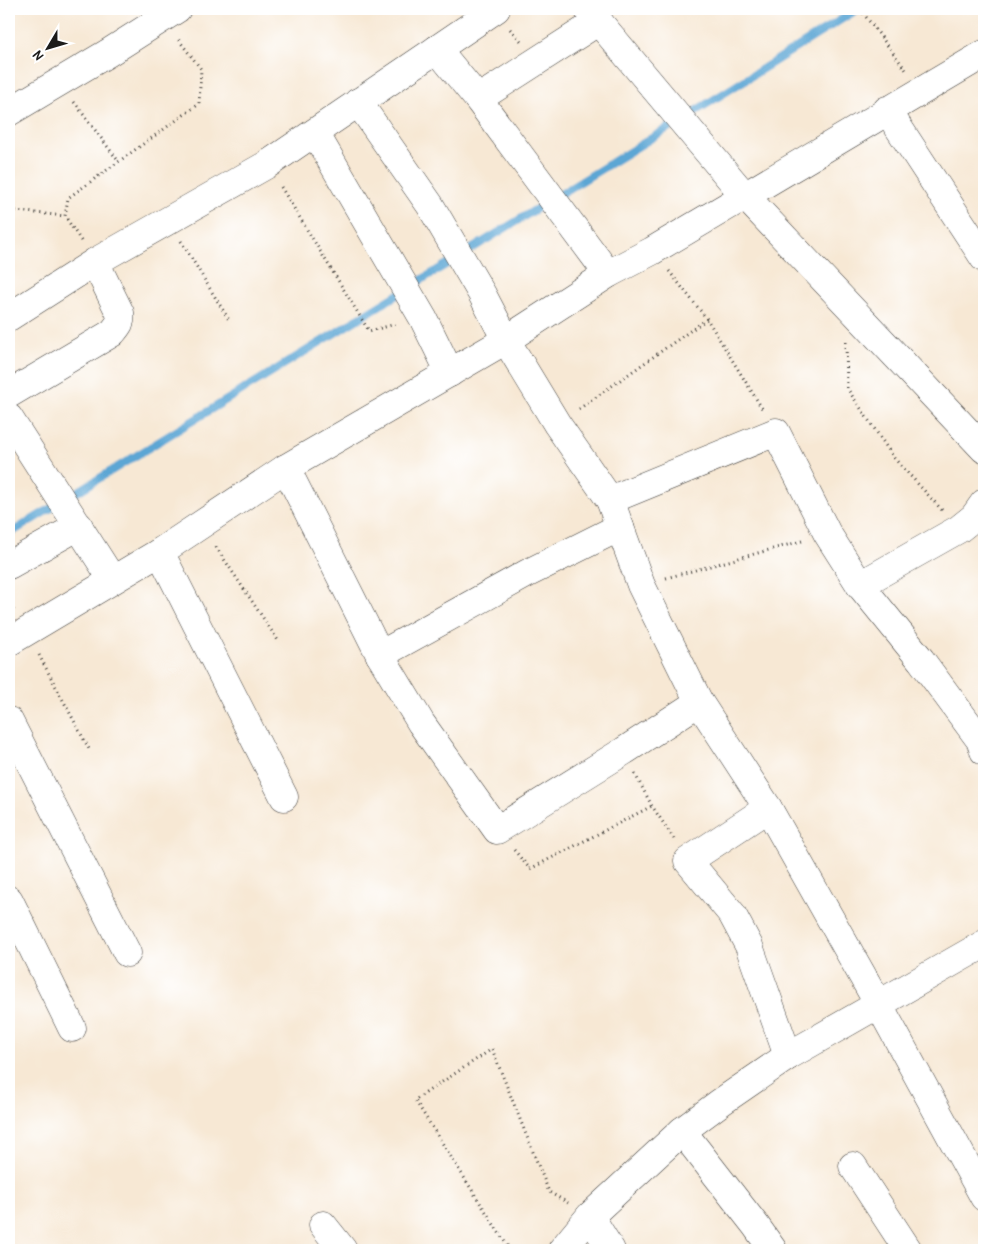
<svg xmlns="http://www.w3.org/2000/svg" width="993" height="1259" font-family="'Patrick Hand',sans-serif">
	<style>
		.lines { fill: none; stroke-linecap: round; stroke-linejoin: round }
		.stream { stroke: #5ca6d4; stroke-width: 8 }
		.minor-casing { stroke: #3d3b38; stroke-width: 29 }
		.path { stroke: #3d3b38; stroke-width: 3; stroke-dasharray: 1 4; stroke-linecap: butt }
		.minor { stroke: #fff; stroke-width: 28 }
	</style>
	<rect width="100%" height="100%" fill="#fff"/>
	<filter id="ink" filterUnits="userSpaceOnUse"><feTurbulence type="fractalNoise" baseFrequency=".02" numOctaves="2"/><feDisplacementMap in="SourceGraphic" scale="10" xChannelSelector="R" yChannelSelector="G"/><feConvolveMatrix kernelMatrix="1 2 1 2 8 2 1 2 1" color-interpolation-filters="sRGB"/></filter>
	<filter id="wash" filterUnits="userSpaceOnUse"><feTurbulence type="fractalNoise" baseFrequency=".0096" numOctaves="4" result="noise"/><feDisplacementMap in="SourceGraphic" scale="20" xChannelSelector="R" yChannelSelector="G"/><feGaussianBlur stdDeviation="1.12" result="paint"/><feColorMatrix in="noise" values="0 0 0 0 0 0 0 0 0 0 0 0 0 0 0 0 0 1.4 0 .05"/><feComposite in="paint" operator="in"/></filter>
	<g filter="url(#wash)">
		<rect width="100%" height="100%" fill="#f7e8d4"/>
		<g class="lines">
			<g class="stream">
				<path d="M686 117 858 9"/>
				<path d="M9 534 676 123"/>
			</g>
		</g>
	</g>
	<g filter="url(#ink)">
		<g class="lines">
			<defs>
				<g id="minor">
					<path d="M588 9 744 195 984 449"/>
					<path d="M437 49 478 99 608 274"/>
					<path d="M478 99 599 21"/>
					<path d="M358 102 430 205 482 294 506 340 557 424 610 500 641 585 699 702 768 808 879 1005 984 1197"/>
					<path d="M887 110 984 258"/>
					<path d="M9 112 108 53 177 9"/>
					<path d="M315 133 423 318 450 373"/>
					<path d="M9 317 95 262 268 164 496 9"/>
					<path d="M9 394 112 333C118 326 122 322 120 313L95 262"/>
					<path d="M9 418 112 579"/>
					<path d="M286 468 380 655 421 723 497 830 624 751 699 702"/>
					<path d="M610 500 776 432 827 533 860 585 921 660 980 740 984 751"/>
					<path d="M160 552 284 797"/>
					<path d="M9 565 79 526"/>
					<path d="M860 585 959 529 974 517 984 503"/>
					<path d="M9 642 160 552 286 468 506 340 608 274 652 251 984 54"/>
					<path d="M380 655 528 573 620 527"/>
					<path d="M9 721 127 953"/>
					<path d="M768 808 688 861 732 914 749 946 788 1056"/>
					<path d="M9 900 72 1028"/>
					<path d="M682 1131 756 1226 773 1250"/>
					<path d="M853 1166 908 1250"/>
					<path d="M590 1216 611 1250"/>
					<path d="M323 1225 343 1250"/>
					<path d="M562 1250 590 1216 682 1131 721 1102 788 1056 984 944"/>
				</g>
			</defs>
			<use href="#minor" class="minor-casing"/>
			<g class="path">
				<path d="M860 9 906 70"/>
				<path d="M510 29 521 41"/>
				<path d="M74 102 119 162"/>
				<path d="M281 187 369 331 396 324"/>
				<path d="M9 203 16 211 65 216"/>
				<path d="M81 241 65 216 68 198 199 104 201 69 178 39"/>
				<path d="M181 241 229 320"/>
				<path d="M669 271 707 319 763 410"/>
				<path d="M846 342 847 388 894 458 942 510"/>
				<path d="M579 409 707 319"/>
				<path d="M216 547 279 642"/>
				<path d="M666 578 802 541"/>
				<path d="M9 601 14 610"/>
				<path d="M39 655 89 749"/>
				<path d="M635 774 652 806 674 839"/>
				<path d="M514 850 530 869 652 806"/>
				<path d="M510 1250 415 1100 492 1049 549 1192 568 1203"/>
			</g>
			<use href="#minor" class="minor"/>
		</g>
	</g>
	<rect width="993" height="1259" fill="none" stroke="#fff" stroke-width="30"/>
	<g transform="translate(48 48) rotate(232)" stroke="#ffffff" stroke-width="4" paint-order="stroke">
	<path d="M0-4L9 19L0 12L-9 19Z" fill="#1c1c1c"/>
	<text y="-8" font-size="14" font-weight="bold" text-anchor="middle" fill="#1c1c1c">N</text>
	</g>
</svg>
